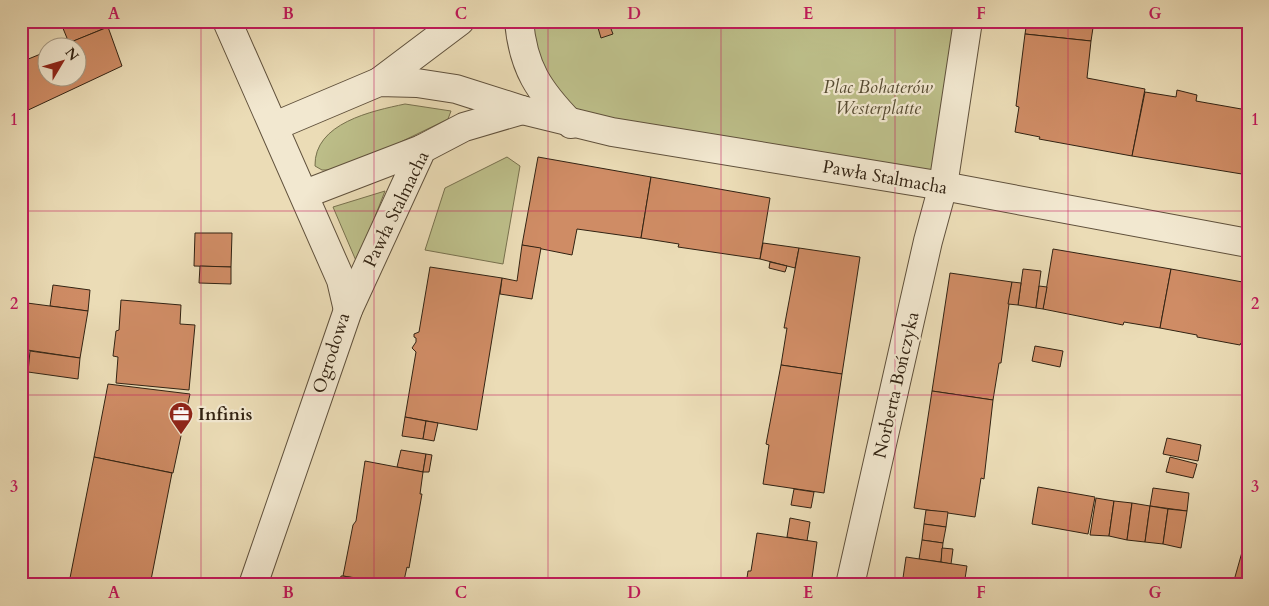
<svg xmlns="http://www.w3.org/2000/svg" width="1269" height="606" font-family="Cardo,serif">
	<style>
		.green { fill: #bdbf8a; stroke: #78714e }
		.building { fill: #cf8c65; stroke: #322313 }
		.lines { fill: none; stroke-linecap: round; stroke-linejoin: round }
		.minor-casing { stroke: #60513c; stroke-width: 30 }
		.minor { stroke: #f2e8d0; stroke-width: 28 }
		.grid { fill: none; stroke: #c2185b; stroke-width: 1; stroke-opacity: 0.55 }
		.labels { text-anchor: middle; stroke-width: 4.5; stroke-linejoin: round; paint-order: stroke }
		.park-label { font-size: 18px; font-style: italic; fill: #554a31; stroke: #f2e8d0 }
		.street-label { font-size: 18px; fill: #322313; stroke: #f2e8d0 }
		.poi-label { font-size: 18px; font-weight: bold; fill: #322313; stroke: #f2e8d0; text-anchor: start }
		.neatline { fill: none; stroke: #c2185b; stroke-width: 2 }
		.grid-label { font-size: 16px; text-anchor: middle; font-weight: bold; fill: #c2185b }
	</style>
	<rect width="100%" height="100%" fill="#ebdcb6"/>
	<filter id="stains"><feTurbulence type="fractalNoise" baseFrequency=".004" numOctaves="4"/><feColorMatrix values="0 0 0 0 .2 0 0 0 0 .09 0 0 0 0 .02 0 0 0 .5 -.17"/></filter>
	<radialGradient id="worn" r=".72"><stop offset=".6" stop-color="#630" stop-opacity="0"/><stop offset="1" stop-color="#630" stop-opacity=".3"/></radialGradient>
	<g class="green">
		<path d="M519 21H968L943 186 571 124Z"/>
		<path d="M405 104 451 111 448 119 343 170H322L315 166C314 123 372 111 405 104Z"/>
		<path d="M507 157 520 166 503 264 425 250 445 188Z"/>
		<path d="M385 191 357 263 333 207Z"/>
	</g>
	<g class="building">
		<path d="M60 21H122L69 43Z"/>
		<path d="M596 21H608L613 34 601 38Z"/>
		<path d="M1027 21H1094L1091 41 1025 34Z"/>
		<path d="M108 27 122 66 24 112 21 106V62L48 51V78H78V48H56Z"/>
		<path d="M1025 34 1091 41 1087 78 1145 89 1132 156 1039 139 1040 137 1015 132 1019 107 1016 106Z"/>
		<path d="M1177 90 1197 95 1196 101 1247 110 1248 106V175L1132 156 1145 92 1176 97Z"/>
		<path d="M538 157 651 177 641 238 577 229 572 255 522 245Z"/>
		<path d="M651 177 770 198 760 259 678 247 679 244 641 238Z"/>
		<path d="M195 233H232L231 267 194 266Z"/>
		<path d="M763 243 799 248 795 268 760 259Z"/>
		<path d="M522 245 541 248 532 299 500 294 502 278 517 281Z"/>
		<path d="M799 248 860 257 842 374 781 365 787 328H784Z"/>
		<path d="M1053 249 1171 269 1160 328 1124 322 1123 325 1043 309Z"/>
		<path d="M770 262 787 266 785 272 769 268Z"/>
		<path d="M200 266 231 267V284L199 283Z"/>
		<path d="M430 267 502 278 477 430 405 417 416 352 412 348 416 342V338L414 337V334L419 332Z"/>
		<path d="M1023 269 1041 271 1036 308 1018 305Z"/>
		<path d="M1171 269 1248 283V344L1241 343 1240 345 1197 337V335L1160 328Z"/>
		<path d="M950 273 1012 282 1001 363H999L993 400 932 391Z"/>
		<path d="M1012 282 1021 283 1018 305 1008 304Z"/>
		<path d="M53 285 90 290 88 311 50 306Z"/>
		<path d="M1039 286 1047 287 1043 309 1036 308Z"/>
		<path d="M121 300 181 305 180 324 195 325 189 390 116 383 118 357 113 356 116 331 119 330Z"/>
		<path d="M27 303 88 311 80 358 21 349Z"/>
		<path d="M1035 346 1063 351 1060 367 1032 361Z"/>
		<path d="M30 351 80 358 78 379 28 372Z"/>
		<path d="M781 365 842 374 824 493 763 484 769 445 766 444Z"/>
		<path d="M108 384 190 394 173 473 94 457Z"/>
		<path d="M932 391 993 400 984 479 981 478 975 517 914 508Z"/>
		<path d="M405 417 426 421 423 439 402 436Z"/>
		<path d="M426 421 438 423 434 441 423 439Z"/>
		<path d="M1167 438 1201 445 1198 461 1163 454Z"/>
		<path d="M401 450 426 454 423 472 397 467Z"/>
		<path d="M426 454 432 455 429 472H423Z"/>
		<path d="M94 457 172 473 150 585 69 583Z"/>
		<path d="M1170 457 1197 464 1193 478 1166 472Z"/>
		<path d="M365 461 423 472 420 494H422L409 568 407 567 403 585 343 576 353 525 356 521Z"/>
		<path d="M1038 487 1095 497 1088 534 1032 524Z"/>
		<path d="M1153 488 1189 493 1187 511 1150 506Z"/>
		<path d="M794 489 814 492 811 508 791 505Z"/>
		<path d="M1096 498 1114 501 1109 536 1090 535Z"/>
		<path d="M1114 501 1132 503 1127 540 1109 536Z"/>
		<path d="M1132 503 1150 506 1145 542 1127 540Z"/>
		<path d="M1150 506 1168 509 1163 544 1145 542Z"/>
		<path d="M1168 509 1187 511 1181 548 1163 544Z"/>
		<path d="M926 510 948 512 946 527 924 524Z"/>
		<path d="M790 518 810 522 807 541 787 537Z"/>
		<path d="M924 524 946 527 943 543 922 540Z"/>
		<path d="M1248 531V585H1237L1233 584Z"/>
		<path d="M757 533 817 542 811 585H746L748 571H751Z"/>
		<path d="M922 540 943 543 941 562 919 559Z"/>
		<path d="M942 548 953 549 951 564 941 562Z"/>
		<path d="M906 557 967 566 964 585H902Z"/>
		<path d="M341 576H343L393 585H339Z"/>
	</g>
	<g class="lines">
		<defs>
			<g id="minor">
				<path d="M227 21 341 280 348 310"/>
				<path d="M519 21C523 68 539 91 571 124"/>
				<path d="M379 82 460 21"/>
				<path d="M275 126 379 82 417 83 456 89 522 110 612 132 943 186 1248 243"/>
				<path d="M305 194 422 149"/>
				<path d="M253 585 348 310 422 149 464 127 522 110"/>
				<path d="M850 585 928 241 943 186 968 21"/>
			</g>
		</defs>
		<use href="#minor" class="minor-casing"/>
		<use href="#minor" class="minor"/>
	</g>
	<path class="grid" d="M201 21V585M374 21V585M548 21V585M721 21V585M895 21V585M1068 21V585M21 211H1248M21 395H1248"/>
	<defs>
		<symbol id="office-pin" viewBox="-11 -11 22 30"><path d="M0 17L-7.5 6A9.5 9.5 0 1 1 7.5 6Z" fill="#8f2418" stroke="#f2e8d0"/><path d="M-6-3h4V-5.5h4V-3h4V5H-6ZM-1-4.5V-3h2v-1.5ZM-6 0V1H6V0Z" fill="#fff"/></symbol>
	</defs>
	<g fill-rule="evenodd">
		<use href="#office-pin" x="167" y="400" width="28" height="38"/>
	</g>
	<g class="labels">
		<g class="park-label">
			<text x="878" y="93">Plac Bohaterów<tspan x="878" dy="21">Westerplatte</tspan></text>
		</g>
		<g class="street-label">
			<text transform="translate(885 177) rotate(10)" y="6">Pawła Stalmacha</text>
			<text transform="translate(396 209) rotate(-64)" y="6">Pawła Stalmacha</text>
			<text transform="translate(331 353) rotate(-72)" y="6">Ogrodowa</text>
			<text transform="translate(896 385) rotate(-77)" y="6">Norberta Bończyka</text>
		</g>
		<g class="poi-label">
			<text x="198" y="420">Infinis</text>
		</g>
	</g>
	<rect width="1269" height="606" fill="none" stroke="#ebdcb6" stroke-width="55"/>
	<g transform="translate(62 62) rotate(52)"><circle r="24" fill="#f2e8d0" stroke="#a59984"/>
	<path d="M0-4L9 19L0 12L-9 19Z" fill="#8f2418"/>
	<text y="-8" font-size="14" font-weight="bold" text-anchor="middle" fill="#322313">N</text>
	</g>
	<rect x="28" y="28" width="1214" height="550" class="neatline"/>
	<g class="grid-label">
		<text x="114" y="19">A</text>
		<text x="288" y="19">B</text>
		<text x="461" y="19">C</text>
		<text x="634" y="19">D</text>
		<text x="808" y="19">E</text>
		<text x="981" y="19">F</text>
		<text x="1155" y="19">G</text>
		<text x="14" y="125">1</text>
		<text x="1255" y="125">1</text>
		<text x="14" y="309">2</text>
		<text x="1255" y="309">2</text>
		<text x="14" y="492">3</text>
		<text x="1255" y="492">3</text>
		<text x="114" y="598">A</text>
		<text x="288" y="598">B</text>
		<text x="461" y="598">C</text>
		<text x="634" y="598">D</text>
		<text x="808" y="598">E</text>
		<text x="981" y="598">F</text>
		<text x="1155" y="598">G</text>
	</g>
	<rect width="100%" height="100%" filter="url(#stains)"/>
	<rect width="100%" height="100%" fill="url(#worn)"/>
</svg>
